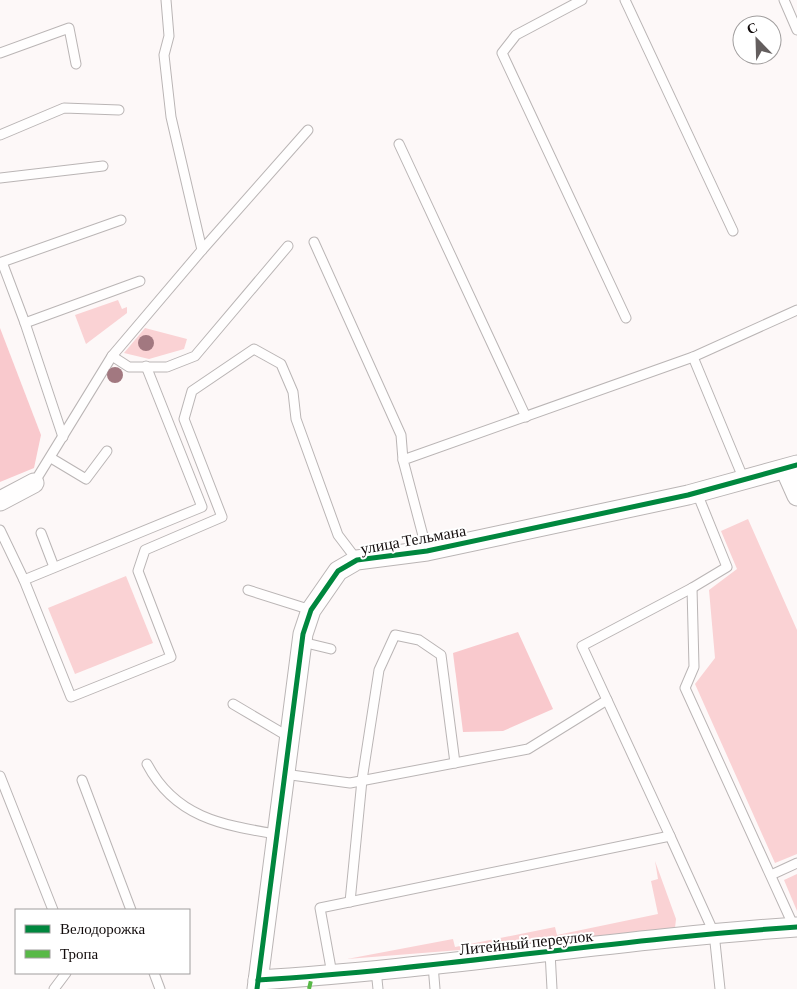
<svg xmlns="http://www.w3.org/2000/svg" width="797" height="989" font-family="'Crimson Pro',serif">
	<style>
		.green { fill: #fad2d4 }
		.forest { fill: #f9c9cd }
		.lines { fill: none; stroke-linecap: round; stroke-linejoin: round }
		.lane-casing { stroke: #bab5b5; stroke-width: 11 }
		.street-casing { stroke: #bab5b5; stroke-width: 21 }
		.lane { stroke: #fffefe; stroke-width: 9 }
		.street { stroke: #fffefe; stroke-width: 19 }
		.quiet { stroke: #58b947; stroke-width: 4; stroke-dasharray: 8 4; stroke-linecap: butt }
		.cycleway-casing { stroke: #fff; stroke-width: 8 }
		.cycleway { stroke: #00873e; stroke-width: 5 }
		.tree { fill: #a27880 }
		.labels { text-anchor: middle; stroke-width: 4; stroke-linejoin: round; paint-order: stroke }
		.street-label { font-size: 16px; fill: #110b0b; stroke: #fff }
	</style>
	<rect width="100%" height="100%" fill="#fdf8f8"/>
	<g class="green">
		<path d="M118 300 122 309 127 307V313L86 344 75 315Z"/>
		<path d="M145 328 187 339 184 349 149 359 124 353Z"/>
		<path d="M748 519 797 630V854L775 863 695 684 715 658 709 590 737 569 721 531Z"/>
		<path d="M126 576 153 643 75 674 48 608Z"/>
		<path d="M655 861 676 919 675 928 660 934 347 959 453 939 455 947 555 927 557 935 658 914 651 881 658 879Z"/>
		<path d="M797 874V911L784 880Z"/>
	</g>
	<g class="forest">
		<path d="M0 328 41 435 34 468 0 482Z"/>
		<path d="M518 632 553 709 503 731 463 732 453 653Z"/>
	</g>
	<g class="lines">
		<defs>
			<g id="lane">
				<path d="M166 0 169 36 164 55 171 117 202 250 308 130"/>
				<path d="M582 0 516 35 502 53 626 318"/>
				<path d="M625 0 733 231"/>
				<path d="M784 0 797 30"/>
				<path d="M0 53 69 28 76 64"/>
				<path d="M0 135 64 108 119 110"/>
				<path d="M399 144 526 417"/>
				<path d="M0 178 103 166"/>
				<path d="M314 242 401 435 403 460"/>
				<path d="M25 323 2 262 121 220"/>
				<path d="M112 356 129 367H167L195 356 288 246"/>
				<path d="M693 357 744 480"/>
				<path d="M63 437 25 323 140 281"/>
				<path d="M51 458 86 479 107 451"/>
				<path d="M34 483 112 356 202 250"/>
				<path d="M0 530 24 580 71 697 171 657 138 571 145 550 222 517 184 419 192 391 254 349 281 364 293 392 296 419 338 535 357 560"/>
				<path d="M41 533 54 567"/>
				<path d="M427 551 403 460 693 357 797 310"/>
				<path d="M24 580 202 507 146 366"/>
				<path d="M692 588 694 667 685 688 794 927"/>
				<path d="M248 590 311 610"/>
				<path d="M302 642 331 649"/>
				<path d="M233 704 289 737"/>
				<path d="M147 764C175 817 221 825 276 834"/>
				<path d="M284 774 350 783 528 749 607 700"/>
				<path d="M0 776 53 910"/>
				<path d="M82 780 131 910"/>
				<path d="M670 836 582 646 692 588 727 567 697 493"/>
				<path d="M771 875 797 863"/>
				<path d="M350 902 362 780 379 670 395 635 419 640 441 655 455 763"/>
				<path d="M550 952 552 989"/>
				<path d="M433 965 435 989"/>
				<path d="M376 970 378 989"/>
				<path d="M154 973 160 989"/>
				<path d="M332 974 320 908 670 836 714 933 720 989"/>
				<path d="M54 989 66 973"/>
			</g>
			<g id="street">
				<path d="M785 469 797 496"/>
				<path d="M0 501 34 483"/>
				<path d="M258 980C438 969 617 939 797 927"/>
				<path d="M257 989 303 634 311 610 338 571 357 560 427 551 688 495 797 465"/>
			</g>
		</defs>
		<use href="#lane" class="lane-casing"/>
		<use href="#street" class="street-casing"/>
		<use href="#lane" class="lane"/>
		<use href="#street" class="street"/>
		<path class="quiet" d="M309 989 312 976"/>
		<defs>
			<g id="cycleway">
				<path d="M258 980C438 969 617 939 797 927"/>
				<path d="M257 989 303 634 311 610 338 571 357 560 427 551 688 495 797 465"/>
			</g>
		</defs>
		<use href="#cycleway" class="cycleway-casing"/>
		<use href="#cycleway" class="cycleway"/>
	</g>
	<g class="tree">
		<circle cx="146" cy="343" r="8"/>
		<circle cx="115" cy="375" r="8"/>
	</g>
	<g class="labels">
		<g class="street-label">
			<text transform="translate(413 539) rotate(-10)" y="6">улица Тельмана</text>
			<text transform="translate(526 942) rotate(-6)" y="6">Литейный переулок</text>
		</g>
	</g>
	<rect x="15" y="909" width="175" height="65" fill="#ffffff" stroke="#a09d9d"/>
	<rect x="25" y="925" width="25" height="8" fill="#00873e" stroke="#a09d9d"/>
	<text x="60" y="934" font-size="15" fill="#110b0b">Велодорожка</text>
	<rect x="25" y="950" width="25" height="8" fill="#58b947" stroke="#a09d9d"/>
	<text x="60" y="959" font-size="15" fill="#110b0b">Тропа</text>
	<g transform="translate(757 40) rotate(337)"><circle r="24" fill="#ffffff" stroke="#a09d9d"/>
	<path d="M0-4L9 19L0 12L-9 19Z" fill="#645e5e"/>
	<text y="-8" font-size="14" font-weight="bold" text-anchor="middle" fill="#110b0b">С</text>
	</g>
</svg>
